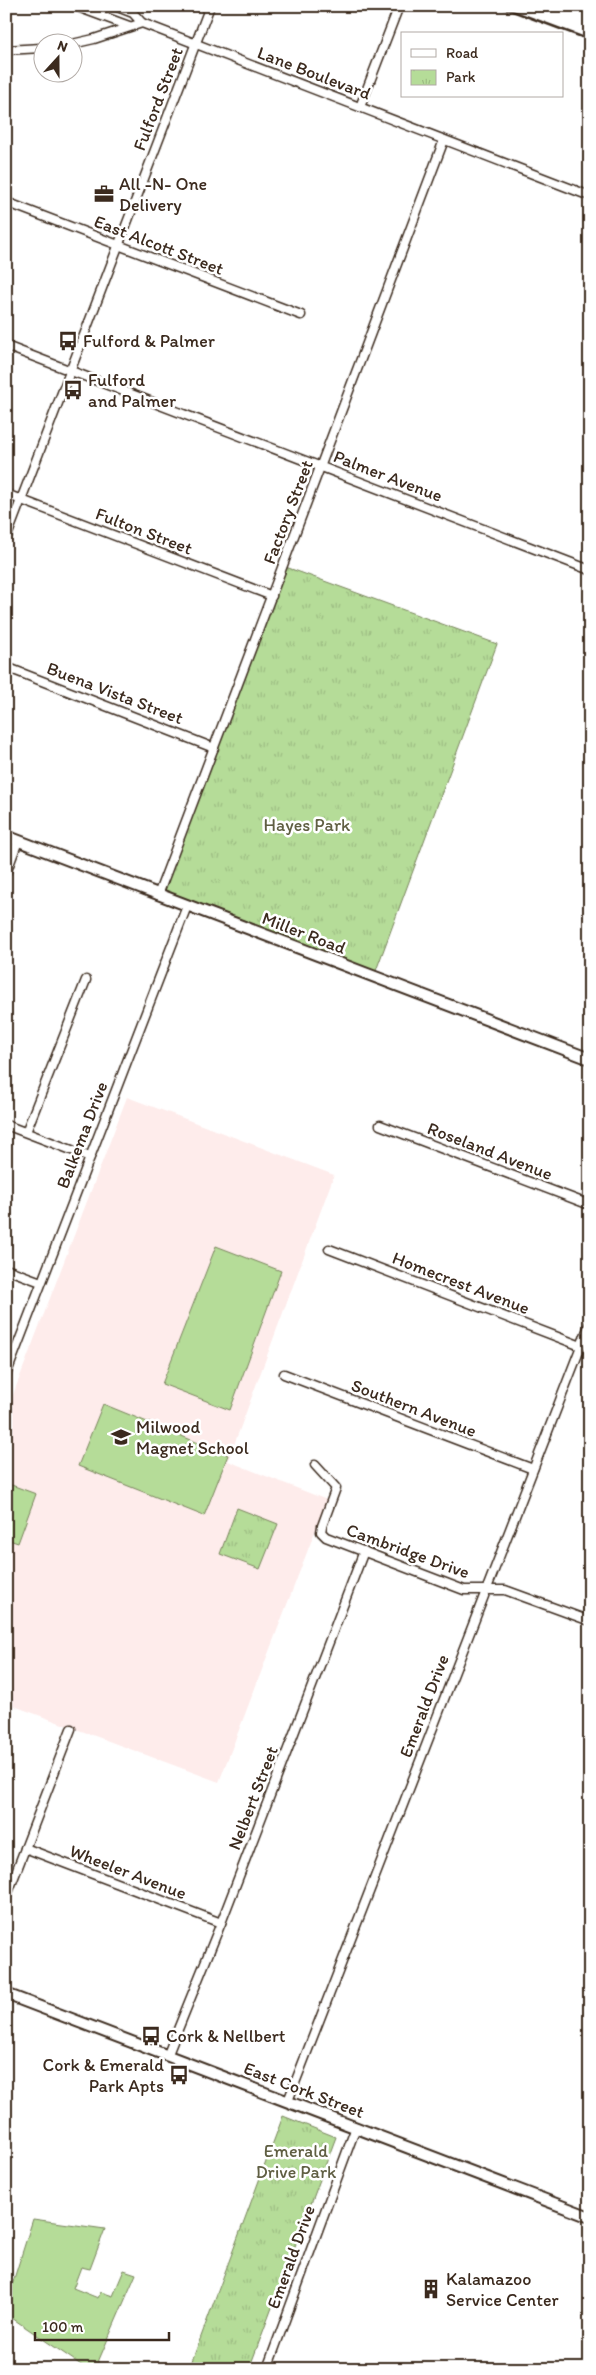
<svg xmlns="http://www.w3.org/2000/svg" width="596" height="2375" font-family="Itim,sans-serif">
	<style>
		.built { fill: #feeceb }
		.grass { fill: #b5dc98; stroke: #78835b }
		.park { fill: url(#park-tufts); stroke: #78835b }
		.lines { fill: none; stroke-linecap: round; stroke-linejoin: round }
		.minor-casing { stroke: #3b2a1e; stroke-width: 11 }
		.tertiary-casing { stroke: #3b2a1e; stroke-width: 14 }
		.minor { stroke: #fff; stroke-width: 8 }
		.tertiary { stroke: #fff; stroke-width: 10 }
		.rail { stroke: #3b2a1e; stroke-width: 2.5 }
		.labels { text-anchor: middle; stroke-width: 5; stroke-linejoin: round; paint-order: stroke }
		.street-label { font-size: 18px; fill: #3b2a1e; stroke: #fff }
		.poi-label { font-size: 18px; fill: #3b2a1e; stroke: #fff; text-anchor: start }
		.park-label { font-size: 18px; fill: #605f43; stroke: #fff }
	</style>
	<defs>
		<pattern id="park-tufts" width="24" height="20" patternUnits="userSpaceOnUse" patternTransform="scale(1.25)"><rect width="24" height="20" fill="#b5dc98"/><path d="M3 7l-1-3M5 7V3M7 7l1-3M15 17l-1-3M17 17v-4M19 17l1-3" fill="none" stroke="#9dbd83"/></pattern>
	</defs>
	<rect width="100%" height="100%" fill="#fff"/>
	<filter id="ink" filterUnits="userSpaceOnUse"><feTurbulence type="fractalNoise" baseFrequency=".02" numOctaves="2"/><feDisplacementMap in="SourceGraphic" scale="10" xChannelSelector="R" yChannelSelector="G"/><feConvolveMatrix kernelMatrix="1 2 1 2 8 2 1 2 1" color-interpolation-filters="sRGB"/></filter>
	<g filter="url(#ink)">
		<path class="built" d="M127 1097 334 1175 228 1461 327 1500 219 1782 6 1703V1413Z"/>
		<g class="grass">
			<path d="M216 1246 281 1271 230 1410 162 1384Z"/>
			<path d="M103 1404 228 1455 204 1516 78 1466Z"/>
			<path d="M6 1483 36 1494 18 1543 6 1539Z"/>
			<path d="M33 2219 105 2229 90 2269 81 2267 73 2288 98 2298 101 2292 113 2296 124 2270 136 2274 95 2369H87L6 2314V2304Z"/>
		</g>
		<g class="park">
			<path d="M283 566 497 644 374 976 158 895Z"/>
			<path d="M237 1508 278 1524 260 1569 220 1554Z"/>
			<path d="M283 2116 336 2137 249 2369H189Z"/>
		</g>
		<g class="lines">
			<defs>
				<g id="minor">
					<path d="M75 6 129 26"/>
					<path d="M115 6 133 13 142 23 590 196"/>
					<path d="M72 44 94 39 142 23"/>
					<path d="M6 50 42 48"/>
					<path d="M360 107 399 6"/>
					<path d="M6 202 301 315"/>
					<path d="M6 346 590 570"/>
					<path d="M6 494 272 596"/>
					<path d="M6 539 210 6"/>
					<path d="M6 667 214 748"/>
					<path d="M6 873 18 841"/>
					<path d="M158 895 444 140"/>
					<path d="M6 1125 90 1157"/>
					<path d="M380 1125 590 1205"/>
					<path d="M26 1132 86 980"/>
					<path d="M329 1249 581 1346"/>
					<path d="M6 1269 41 1282"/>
					<path d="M284 1374 533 1469"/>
					<path d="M6 1375 187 906"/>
					<path d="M315 1465 336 1488 322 1526 321 1532 326 1537 464 1590H505L590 1621"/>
					<path d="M25 1848 221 1923"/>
					<path d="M6 1898 71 1729"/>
					<path d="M168 2054 221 1923 364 1551"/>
					<path d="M288 2101 590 1323"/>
					<path d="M267 2369 356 2127"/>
				</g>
				<g id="tertiary">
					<path d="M6 836 590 1059"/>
					<path d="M6 1994 590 2217"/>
				</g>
			</defs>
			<use href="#minor" class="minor-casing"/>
			<use href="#tertiary" class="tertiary-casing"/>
			<use href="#minor" class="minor"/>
			<use href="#tertiary" class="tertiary"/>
			<path class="rail" d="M499 6 590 40"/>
		</g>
	</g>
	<defs>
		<symbol id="office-bare" viewBox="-9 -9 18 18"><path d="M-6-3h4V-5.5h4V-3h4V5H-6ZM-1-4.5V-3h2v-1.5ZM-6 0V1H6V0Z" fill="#3b2a1e" stroke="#fff" stroke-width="2.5" paint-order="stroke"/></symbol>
		<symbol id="bus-bare" viewBox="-9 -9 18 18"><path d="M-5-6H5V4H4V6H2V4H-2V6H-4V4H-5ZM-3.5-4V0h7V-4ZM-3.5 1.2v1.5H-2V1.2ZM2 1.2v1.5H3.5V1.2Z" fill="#3b2a1e" stroke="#fff" stroke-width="2.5" paint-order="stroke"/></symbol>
		<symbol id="school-bare" viewBox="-9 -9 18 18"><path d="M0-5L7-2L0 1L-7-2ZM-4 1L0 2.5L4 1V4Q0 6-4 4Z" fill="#3b2a1e" stroke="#fff" stroke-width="2.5" paint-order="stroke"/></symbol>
		<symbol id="building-bare" viewBox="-9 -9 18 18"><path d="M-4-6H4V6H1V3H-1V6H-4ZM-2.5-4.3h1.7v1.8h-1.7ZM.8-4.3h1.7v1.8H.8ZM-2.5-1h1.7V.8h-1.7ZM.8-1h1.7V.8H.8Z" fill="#3b2a1e" stroke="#fff" stroke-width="2.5" paint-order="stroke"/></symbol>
	</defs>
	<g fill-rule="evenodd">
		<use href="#office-bare" x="90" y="180" width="28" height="28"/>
		<use href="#bus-bare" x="54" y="327" width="28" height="28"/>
		<use href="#bus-bare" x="59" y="376" width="28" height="28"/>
		<use href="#school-bare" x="107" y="1423" width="28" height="28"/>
		<use href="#bus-bare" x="137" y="2022" width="28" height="28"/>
		<use href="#bus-bare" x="165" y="2061" width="28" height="28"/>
		<use href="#building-bare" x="417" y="2275" width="28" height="28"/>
	</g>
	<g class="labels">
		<g class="street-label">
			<text transform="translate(314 73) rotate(21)" y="6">Lane Boulevard</text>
			<text transform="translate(158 99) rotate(-69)" y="6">Fulford Street</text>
			<text transform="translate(159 245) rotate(21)" y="6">East Alcott Street</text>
			<text transform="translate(388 476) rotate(21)" y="6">Palmer Avenue</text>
			<text transform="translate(288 512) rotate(-69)" y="6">Factory Street</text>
			<text transform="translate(144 531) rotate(21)" y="6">Fulton Street</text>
			<text transform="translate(115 693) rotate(21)" y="6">Buena Vista Street</text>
			<text transform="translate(304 933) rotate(21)" y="6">Miller Road</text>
			<text transform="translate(82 1135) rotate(-69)" y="6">Balkema Drive</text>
			<text transform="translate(490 1151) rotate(21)" y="6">Roseland Avenue</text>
			<text transform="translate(461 1283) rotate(21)" y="6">Homecrest Avenue</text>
			<text transform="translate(414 1408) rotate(21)" y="6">Southern Avenue</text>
			<text transform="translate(408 1551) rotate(20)" y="6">Cambridge Drive</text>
			<text transform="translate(424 1706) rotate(-69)" y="6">Emerald Drive</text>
			<text transform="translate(253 1798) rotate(-69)" y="6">Nelbert Street</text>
			<text transform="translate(128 1872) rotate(21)" y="6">Wheeler Avenue</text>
			<text transform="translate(304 2090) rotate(21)" y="6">East Cork Street</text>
			<text transform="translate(291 2257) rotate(-70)" y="6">Emerald Drive</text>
		</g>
		<g class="poi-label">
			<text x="119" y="190">All -N- One<tspan x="119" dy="21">Delivery</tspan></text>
			<text x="83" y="347">Fulford &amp; Palmer</text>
			<text x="88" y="386">Fulford<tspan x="88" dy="21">and Palmer</tspan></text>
			<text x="136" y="1433">Milwood<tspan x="136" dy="21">Magnet School</tspan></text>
			<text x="166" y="2042">Cork &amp; Nellbert</text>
			<text x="164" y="2071" text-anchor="end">Cork &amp; Emerald<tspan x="164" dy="21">Park Apts</tspan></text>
			<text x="446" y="2285">Kalamazoo<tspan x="446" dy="21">Service Center</tspan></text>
		</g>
		<g class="park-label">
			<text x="307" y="831">Hayes Park</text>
			<text x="296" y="2157">Emerald<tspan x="296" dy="21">Drive Park</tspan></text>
		</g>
	</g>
	<rect width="596" height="2375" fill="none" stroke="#fff" stroke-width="25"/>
	<rect x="12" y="12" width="571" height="2350" fill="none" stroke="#3b2a1e" stroke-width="2" filter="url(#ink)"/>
	<rect x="401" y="32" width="162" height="65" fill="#ffffff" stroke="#b1aaa5"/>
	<rect x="411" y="49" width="25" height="8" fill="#ffffff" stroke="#b1aaa5"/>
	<text x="446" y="58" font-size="15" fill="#3b2a1e">Road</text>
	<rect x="411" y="70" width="25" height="15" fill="url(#park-tufts)" stroke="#b1aaa5"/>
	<text x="446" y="82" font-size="15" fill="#3b2a1e">Park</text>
	<g transform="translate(58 58) rotate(21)"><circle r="24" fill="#ffffff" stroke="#b1aaa5"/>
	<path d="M0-4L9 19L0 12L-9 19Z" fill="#3b2a1e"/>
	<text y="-8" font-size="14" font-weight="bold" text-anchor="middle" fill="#3b2a1e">N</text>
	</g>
	<path d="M35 2332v8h134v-8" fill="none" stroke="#3b2a1e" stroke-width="2.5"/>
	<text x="42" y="2332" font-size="15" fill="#3b2a1e" stroke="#ffffff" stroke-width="4" paint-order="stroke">100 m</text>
</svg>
